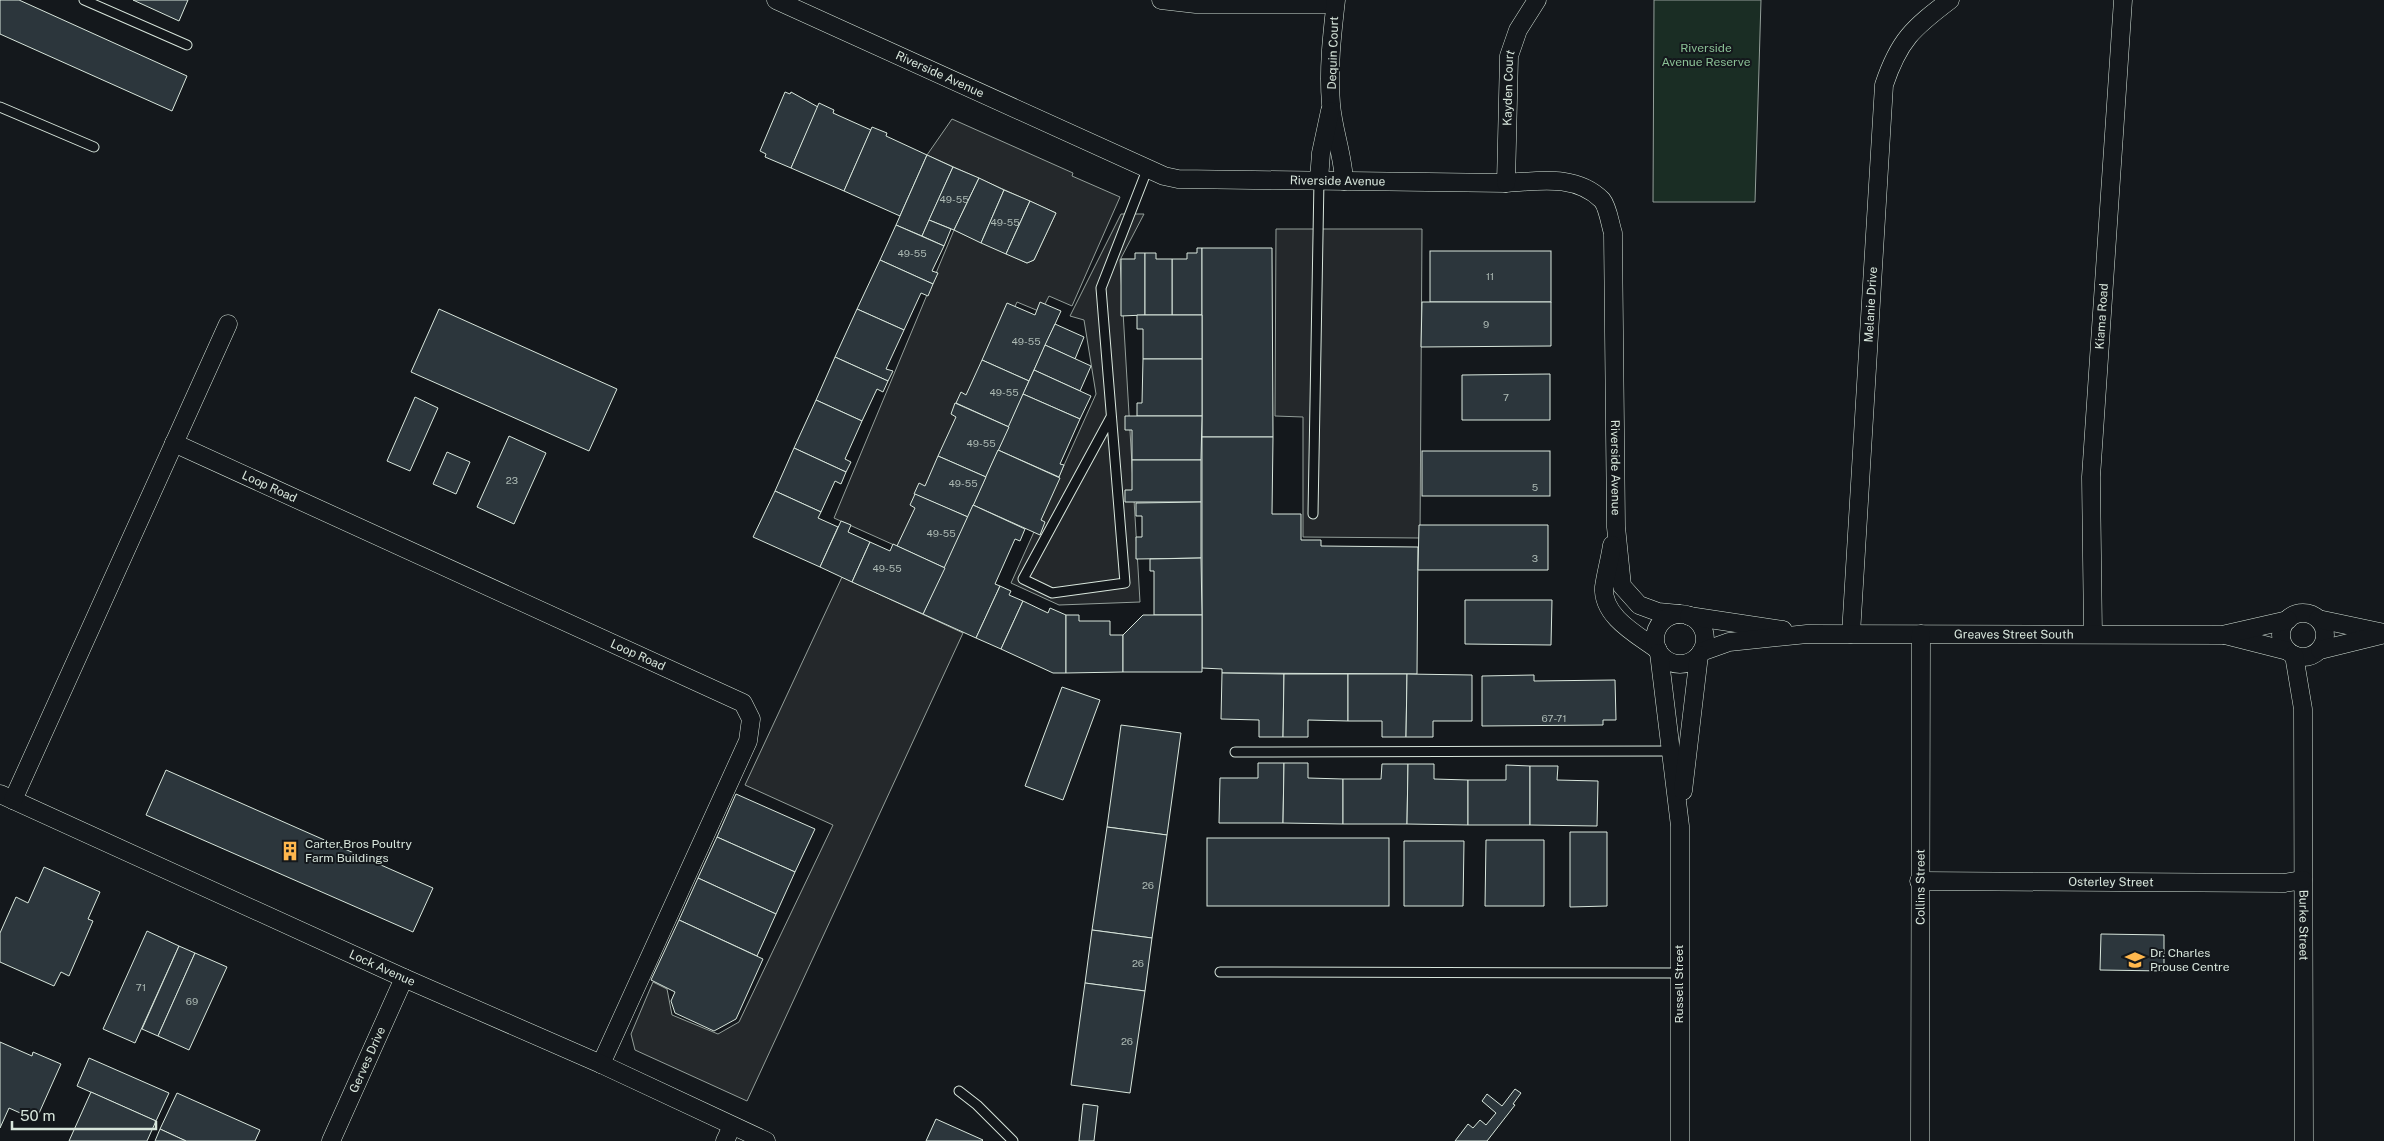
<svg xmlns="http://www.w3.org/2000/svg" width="2384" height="1141" font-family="'Public Sans',sans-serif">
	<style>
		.green { fill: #1a2d24; stroke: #939e99 }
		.parking { fill: #24282b; stroke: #939e99 }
		.building { fill: #2c363c; stroke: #d8e6dc }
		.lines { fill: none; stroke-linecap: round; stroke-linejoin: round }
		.service-casing { stroke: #d8e6dc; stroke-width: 11 }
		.minor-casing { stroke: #d8e6dc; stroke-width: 19 }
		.service { stroke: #14181c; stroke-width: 9 }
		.minor { stroke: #14181c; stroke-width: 18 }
		.labels { text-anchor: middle; stroke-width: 4; stroke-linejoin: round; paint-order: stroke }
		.number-label { font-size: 10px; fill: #adbab4 }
		.park-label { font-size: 12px; fill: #8ac095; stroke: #14181c }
		.street-label { font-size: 12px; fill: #d8e6dc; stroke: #14181c }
		.poi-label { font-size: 12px; fill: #d8e6dc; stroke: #14181c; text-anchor: start }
	</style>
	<rect width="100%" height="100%" fill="#14181c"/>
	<path class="green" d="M1654 0H1761L1755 202H1653Z"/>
	<g class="parking">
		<path d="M952 119 1073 173 1072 176 1120 197 1072 306 1049 296 1041 312 1017 302 907 544 903 549 834 518 954 230 1027 263 1034 260 1056 213 927 155Z"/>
		<path d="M1121 214H1144L1120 260 1140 602 1059 605 1011 583 1096 394 1084 320 1070 316Z"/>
		<path d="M1276 229H1422L1420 538 1303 537V417L1275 416Z"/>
		<path d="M842 577 963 633 747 1101 635 1050 631 1034 653 982 667 989 672 1015 718 1034 739 1022 833 825 745 785Z"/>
	</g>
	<g class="building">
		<path d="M0 0H19L187 76 172 111 0 34Z"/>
		<path d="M133 0H188L179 21Z"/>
		<path d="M785 92 790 94 791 92 818 107 791 168 765 157 766 154 760 151Z"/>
		<path d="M819 103 834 110 833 113 871 130 844 191 791 168Z"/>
		<path d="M872 127 887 133 886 136 927 155 900 216 844 191Z"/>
		<path d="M927 155 953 167 922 236 896 225Z"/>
		<path d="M953 167 979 178 954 230 929 220Z"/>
		<path d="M979 178 1004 190 981 243 954 230Z"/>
		<path d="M1004 190 1030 201 1006 254 981 243Z"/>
		<path d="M1030 201 1056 213 1034 260 1027 263 1006 254Z"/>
		<path d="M929 220 951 229 944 246 922 236Z"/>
		<path d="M896 225 944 246 932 271 938 273 933 284 880 260Z"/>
		<path d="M1197 248H1202V315H1172V259H1187V253H1197Z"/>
		<path d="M1202 248H1272L1273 437H1202Z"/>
		<rect x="1430" y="251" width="121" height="51"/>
		<path d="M1135 253H1145V315L1121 316V259H1135Z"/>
		<path d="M1145 253H1156V259H1172V315H1145Z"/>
		<path d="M880 260 933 284 928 296 921 293 904 330 857 309Z"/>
		<path d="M1040 302 1061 311 1029 381 982 360 1007 303 1035 315Z"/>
		<path d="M1422 302H1551V346L1421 347Z"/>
		<path d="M439 309 617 389 589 451 411 372Z"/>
		<path d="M857 309 904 330 886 369 893 371 888 381 835 357Z"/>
		<path d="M1137 315H1202V359H1143V329H1137Z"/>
		<path d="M1055 324 1084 337 1075 359 1045 345Z"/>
		<path d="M1045 345 1091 366 1080 391 1034 370Z"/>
		<path d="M835 357 888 381 883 392 877 389 862 421 816 400Z"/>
		<path d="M1143 359H1202V416H1137V403H1142Z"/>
		<path d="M982 360 1029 381 1009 427 956 403 961 392 966 395Z"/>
		<path d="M1034 370 1091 396 1080 419 1023 394Z"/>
		<path d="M1550 374V420H1462V375Z"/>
		<path d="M1023 394 1080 419 1060 464 1064 465 1059 477 998 450Z"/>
		<path d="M415 397 438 408 410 471 387 461Z"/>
		<path d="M816 400 862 421 845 459 851 462 846 472 794 448Z"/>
		<path d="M955 403 1009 427 986 477 938 456 956 417 951 414Z"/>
		<path d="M1125 416H1202L1201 460H1132V430H1125Z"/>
		<path d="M509 436 546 453 514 524 477 507Z"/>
		<path d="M1202 437H1273L1272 514H1301V540H1321V546L1418 547 1417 674 1222 673V669L1202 668Z"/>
		<path d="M794 448 846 472 841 484 835 481 821 512 775 491Z"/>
		<path d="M998 450 1060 478 1041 520 1045 522 1040 535 973 505Z"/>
		<rect x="1422" y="451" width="128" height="45"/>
		<path d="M447 452 470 462 456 494 433 484Z"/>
		<path d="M938 456 986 477 968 517 914 494 919 483 925 486Z"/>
		<path d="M1132 460H1201V502H1125V490H1132Z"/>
		<path d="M775 491 821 512 818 518 838 527 820 567 753 537Z"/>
		<path d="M915 494 968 517 945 568 897 546 915 508 910 505Z"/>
		<path d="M1201 502V558L1136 559V537H1142V516H1136V503Z"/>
		<path d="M973 505 1025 529 1020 541 1015 539 995 584 1000 586 976 638 923 614Z"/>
		<path d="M841 521 851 525 848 532 870 542 852 582 820 567Z"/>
		<path d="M1419 525H1548V570H1418Z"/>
		<path d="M870 542 890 551 893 544 945 568 923 614 852 582Z"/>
		<path d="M1201 558 1202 615H1154V571H1150V559Z"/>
		<path d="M1000 586 1011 591 1009 595 1023 601 1001 649 976 638Z"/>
		<path d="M1465 600H1552L1551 645 1465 644Z"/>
		<path d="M1023 601 1048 613 1050 608 1066 615V673H1053L1001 649Z"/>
		<path d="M1066 615H1079V621H1110V635H1123V672L1066 673Z"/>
		<path d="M1143 615H1202V672H1123V635Z"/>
		<path d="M1222 673 1284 674 1283 737H1259V720L1221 719Z"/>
		<path d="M1284 674H1348V721L1308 720V737H1283Z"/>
		<path d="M1348 674H1407L1406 737H1382V721H1348Z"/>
		<path d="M1407 674 1472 675V721H1433V737H1406Z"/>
		<path d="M1534 675V681L1615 680 1616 720H1603V725L1482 726V676Z"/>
		<path d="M1062 687 1100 700 1063 800 1025 786Z"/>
		<path d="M1121 725 1181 733 1167 835 1107 827Z"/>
		<path d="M1258 763H1284L1283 823H1219L1220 778H1258Z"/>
		<path d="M1284 763H1308V778L1343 779V824L1283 823Z"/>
		<path d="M1382 764H1408L1407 824H1343V779H1381Z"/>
		<path d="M1408 764H1434V779L1468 780V825L1407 824Z"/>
		<path d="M1506 765 1530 766V825H1468V780H1506Z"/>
		<path d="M1530 766H1558L1557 780 1598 781 1597 826 1530 825Z"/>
		<path d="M166 770 433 888 413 932 146 815Z"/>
		<path d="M736 794 815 829 795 872 717 837Z"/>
		<path d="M1107 827 1167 835 1152 938 1092 930Z"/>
		<path d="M1570 832H1607V906L1570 907Z"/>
		<path d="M717 837 795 872 776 914 698 878Z"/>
		<rect x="1207" y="838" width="182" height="68"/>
		<path d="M1486 840H1544V906H1485Z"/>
		<path d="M1404 841H1464L1463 906H1404Z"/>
		<path d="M44 867 100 892 88 919 93 921 69 976 61 972 54 986 0 962V933L16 897 28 903Z"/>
		<path d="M698 878 776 914 757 956 679 920Z"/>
		<path d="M679 920 763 959 736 1019 714 1031 675 1013 671 1001 675 992 651 980Z"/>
		<path d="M1092 930 1152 938 1145 991 1085 983Z"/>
		<path d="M147 931 179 946 135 1043 103 1029Z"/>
		<path d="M2101 934 2164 935V971L2100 970Z"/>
		<path d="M179 946 195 953 158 1036 142 1029Z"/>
		<path d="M195 953 227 967 189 1050 158 1036Z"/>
		<path d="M1085 983 1145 991 1130 1093 1071 1085Z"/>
		<path d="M0 1042 32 1056 33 1052 61 1064 36 1120 9 1108 0 1128Z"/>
		<path d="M89 1058 169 1093 156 1121 77 1086Z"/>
		<path d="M1515 1089 1521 1093 1513 1104 1515 1105 1487 1141H1455L1468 1124 1473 1128 1480 1120 1486 1125 1496 1113 1482 1101 1487 1094 1502 1106Z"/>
		<path d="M91 1092 156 1121 147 1141H69Z"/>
		<path d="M177 1093 260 1130 255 1141H186L160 1129Z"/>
		<path d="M1083 1104 1098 1106 1094 1141H1079Z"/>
		<path d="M936 1119 983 1140 982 1141H926Z"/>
		<path d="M160 1129 186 1141H155Z"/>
	</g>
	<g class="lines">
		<defs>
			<g id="service">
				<path d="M84 0 187 45"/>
				<path d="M0 107 94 147"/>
				<path d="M1111 417 1023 579 1052 593 1125 583 1101 288 1147 170"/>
				<path d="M1313 514 1319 180"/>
				<path d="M1235 752 1672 751"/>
				<path d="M1220 972 1679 973"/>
				<path d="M959 1091 977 1105 1013 1141"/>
			</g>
			<g id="minor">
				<path id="s1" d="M776 0 1164 176 1178 179 1506 183C1539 181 1576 174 1602 200 1608 207 1610 224 1613 233L1616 527 1622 586 1639 605 1658 612 1679 614"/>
				<path d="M1161 0 1196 4H1335"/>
				<path d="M1336 0C1332 35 1328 69 1331 104 1333 130 1343 155 1344 181"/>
				<path d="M1319 180 1321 153 1330 111"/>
				<path id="s2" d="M1506 183 1509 56 1518 30 1537 0"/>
				<path id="s3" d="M174 443 743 703 751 719 748 741 601 1064"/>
				<path d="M1612 545C1610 559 1606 573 1604 587 1602 617 1638 635 1658 650"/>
				<circle cx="2303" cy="635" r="22"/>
				<circle cx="1680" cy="639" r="25"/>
				<path d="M1689 616 1783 630"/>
				<path d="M2318 619 2384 633"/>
				<path id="s4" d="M1851 634 1884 85C1899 40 1913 28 1950 0"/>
				<path id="s5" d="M2093 634 2091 477 2123 0"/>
				<path d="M2225 635 2288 651"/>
				<path d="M2320 650 2381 635"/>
				<path id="s6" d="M1701 652 1729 642 1807 634 2222 635 2288 620"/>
				<path d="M1659 653 1680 826V1141"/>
				<path id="s7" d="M2294 655 2303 709 2304 1141"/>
				<path d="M1683 791 1699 655"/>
				<path id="s8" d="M0 794 404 978 601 1064 766 1141"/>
				<path d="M13 800 228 324"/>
				<path id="s9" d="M1919 881 2284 883 2303 880"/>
				<path id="s10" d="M331 1141 404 978"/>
				<path d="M725 1141 732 1126"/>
				<path id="s11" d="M1920 1141 1921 634"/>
			</g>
		</defs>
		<use href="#service" class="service-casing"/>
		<use href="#minor" class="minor-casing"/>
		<use href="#service" class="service"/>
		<use href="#minor" class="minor"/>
	</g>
	<defs>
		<symbol id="building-bare" viewBox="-9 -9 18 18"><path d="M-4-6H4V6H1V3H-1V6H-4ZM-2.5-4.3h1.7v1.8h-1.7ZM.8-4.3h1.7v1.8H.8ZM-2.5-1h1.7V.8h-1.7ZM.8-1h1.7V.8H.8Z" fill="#ffb74d" stroke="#14181c" stroke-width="2.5" paint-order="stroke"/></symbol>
		<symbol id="school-bare" viewBox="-9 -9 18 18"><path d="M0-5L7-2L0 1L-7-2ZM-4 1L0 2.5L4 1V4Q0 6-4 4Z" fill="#ffb74d" stroke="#14181c" stroke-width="2.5" paint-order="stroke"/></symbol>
	</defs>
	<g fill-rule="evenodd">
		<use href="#building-bare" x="276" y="837" width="28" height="28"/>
		<use href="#school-bare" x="2121" y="946" width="28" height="28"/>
	</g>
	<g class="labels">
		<g class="number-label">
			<text x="954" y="203">49-55</text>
			<text x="1005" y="226">49-55</text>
			<text x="912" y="257">49-55</text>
			<text x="1490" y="280">11</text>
			<text x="1486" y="328">9</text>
			<text x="1026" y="345">49-55</text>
			<text x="1004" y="396">49-55</text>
			<text x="1506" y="401">7</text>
			<text x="981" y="447">49-55</text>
			<text x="512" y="484">23</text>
			<text x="963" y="487">49-55</text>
			<text x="1535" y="491">5</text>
			<text x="941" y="537">49-55</text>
			<text x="1535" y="562">3</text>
			<text x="887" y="572">49-55</text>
			<text x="1554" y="722">67-71</text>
			<text x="1148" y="889">26</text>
			<text x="1138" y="967">26</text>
			<text x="141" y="991">71</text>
			<text x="192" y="1005">69</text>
			<text x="1127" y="1045">26</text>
		</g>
		<g class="park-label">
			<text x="1706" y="52">Riverside<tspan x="1706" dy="14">Avenue Reserve</tspan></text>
		</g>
		<g class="street-label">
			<text transform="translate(1333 53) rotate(-88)" y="4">Dequin Court</text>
			<text dy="4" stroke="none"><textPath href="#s1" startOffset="180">Riverside Avenue</textPath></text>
			<text dy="4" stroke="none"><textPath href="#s2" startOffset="95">Kayden Court</textPath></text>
			<text dy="4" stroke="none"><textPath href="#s1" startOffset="600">Riverside Avenue</textPath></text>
			<text dy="4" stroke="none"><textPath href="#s4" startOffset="330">Melanie Drive</textPath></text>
			<text dy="4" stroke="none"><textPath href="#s5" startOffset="318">Kiama Road</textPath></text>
			<text dy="4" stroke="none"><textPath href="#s1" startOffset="1139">Riverside Avenue</textPath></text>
			<text dy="4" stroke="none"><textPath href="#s3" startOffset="105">Loop Road</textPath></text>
			<text dy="4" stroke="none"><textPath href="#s6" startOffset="315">Greaves Street South</textPath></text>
			<text dy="4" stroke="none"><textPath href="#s3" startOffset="510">Loop Road</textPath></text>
			<text dy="4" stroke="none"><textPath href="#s9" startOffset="192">Osterley Street</textPath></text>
			<text dy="4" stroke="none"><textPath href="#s11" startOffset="254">Collins Street</textPath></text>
			<text dy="4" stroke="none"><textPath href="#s7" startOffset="271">Burke Street</textPath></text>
			<text dy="4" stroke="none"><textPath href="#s8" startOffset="420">Lock Avenue</textPath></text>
			<text transform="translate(1679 984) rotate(-90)" y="4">Russell Street</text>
			<text dy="4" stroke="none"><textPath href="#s10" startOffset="89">Gerves Drive</textPath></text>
		</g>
		<g class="poi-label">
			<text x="305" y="848">Carter Bros Poultry<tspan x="305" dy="14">Farm Buildings</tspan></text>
			<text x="2150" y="957">Dr. Charles<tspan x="2150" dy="14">Prouse Centre</tspan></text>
		</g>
	</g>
	<path d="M12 1121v8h144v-8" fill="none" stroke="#d8e6dc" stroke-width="2.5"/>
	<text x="20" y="1121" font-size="15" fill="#d8e6dc" stroke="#14181c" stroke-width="4" paint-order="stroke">50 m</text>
</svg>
